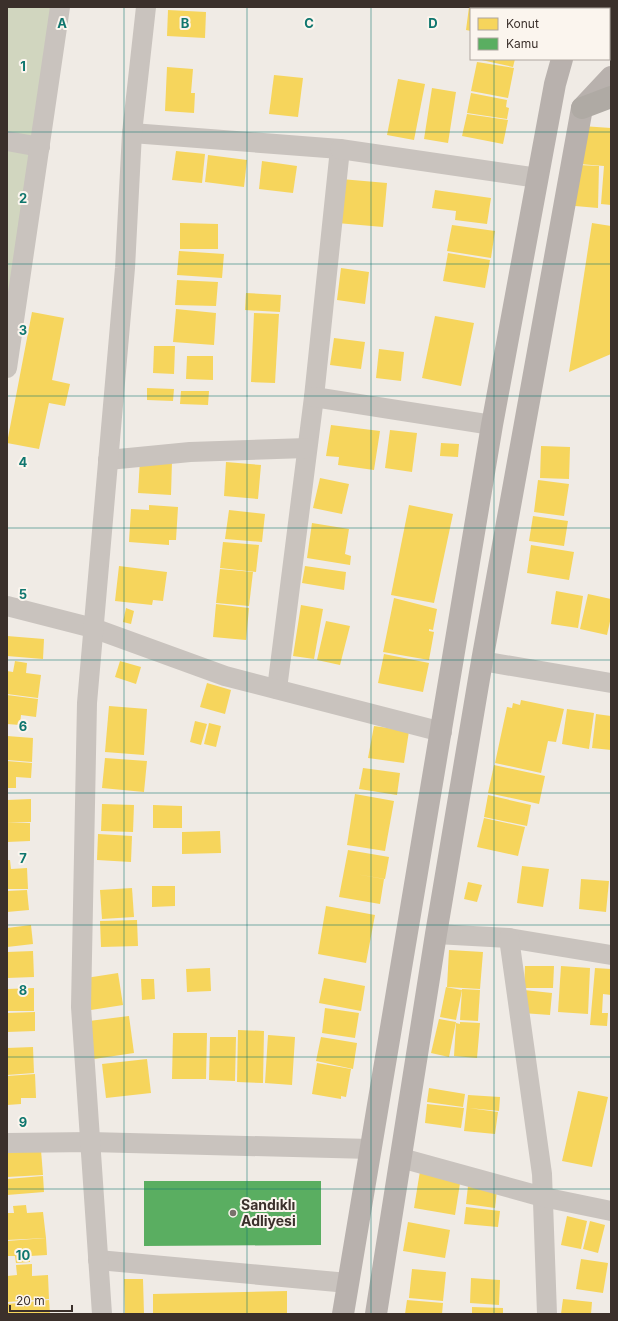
<svg xmlns="http://www.w3.org/2000/svg" width="618" height="1321" font-family="Inter,sans-serif">
	<style>
		.green { fill: #d1d6bf }
		.homes { fill: #f6d55c }
		.public { fill: #5aae61 }
		.lines { fill: none; stroke-linecap: round; stroke-linejoin: round }
		.minor { stroke: #c9c3be; stroke-width: 20 }
		.major { stroke: #b8b1ad; stroke-width: 22 }
		.highway { stroke: #afaaa4; stroke-width: 22 }
		.grid { fill: none; stroke: #0f766e; stroke-width: 1; stroke-opacity: 0.55 }
		.poi-dot { fill: #7a716c; stroke: #fbf5ee; stroke-width: 1.5 }
		.labels { text-anchor: middle; stroke-width: 4; stroke-linejoin: round; paint-order: stroke }
		.poi-label { font-size: 14px; font-weight: bold; fill: #3b302b; stroke: #fbf5ee; text-anchor: start }
		.grid-label { font-size: 13px; text-anchor: middle; font-weight: bold; fill: #0f766e; stroke: #fbf5ee; stroke-width: 4; stroke-linejoin: round; paint-order: stroke }
	</style>
	<rect width="100%" height="100%" fill="#f0ebe5"/>
	<path class="green" d="M7 7H53L7 371Z"/>
	<g class="homes">
		<path d="M469 7H523V9H471V31L466 30Z"/>
		<path d="M168 10 206 12 205 38 167 36Z"/>
		<path d="M477 59H515L513 67Z"/>
		<path d="M477 62 514 68 508 98 471 91Z"/>
		<path d="M167 67 193 69 191 93H195L194 113 165 111Z"/>
		<path d="M274 75 303 78 298 117 269 114Z"/>
		<path d="M398 79 425 84 414 140 387 135Z"/>
		<path d="M432 88 456 92 448 143 424 139Z"/>
		<path d="M471 93 507 100 506 107 509 108 507 119 467 113Z"/>
		<path d="M467 114 508 120 503 144 462 136Z"/>
		<path d="M582 126 611 128V166H607H611V205L601 204 604 166 579 164Z"/>
		<path d="M176 151 205 154 202 183 172 180Z"/>
		<path d="M208 155 247 160 244 187 205 182Z"/>
		<path d="M262 161 297 166 293 193 259 189Z"/>
		<path d="M579 165 599 166 598 208 575 206Z"/>
		<path d="M341 179 387 183 383 227 337 223Z"/>
		<path d="M435 190 491 198 487 224 455 220 456 211 432 208Z"/>
		<path d="M180 223 218 224V249H180Z"/>
		<path d="M592 223 611 226V354L569 372Z"/>
		<path d="M452 225 495 231 491 258 447 251Z"/>
		<path d="M179 251 224 254 222 278 177 275Z"/>
		<path d="M448 253 490 260 485 288 443 281Z"/>
		<path d="M341 268 369 272 365 304 337 300Z"/>
		<path d="M177 280 218 282 216 306 175 305Z"/>
		<path d="M246 293 281 295 280 312 245 310Z"/>
		<path d="M176 309 216 313 214 345 173 342Z"/>
		<path d="M32 312 64 318 52 380 70 384 65 406 49 403 39 449 7 443Z"/>
		<path d="M254 313 279 314 275 383 251 382Z"/>
		<path d="M435 316 474 323 461 386 422 378Z"/>
		<path d="M334 338 365 342 361 369 330 365Z"/>
		<path d="M154 346H175L174 374 153 373Z"/>
		<path d="M379 349 404 352 401 381 376 378Z"/>
		<path d="M187 356H213V380L186 379Z"/>
		<path d="M147 388 174 389 173 401 147 400Z"/>
		<path d="M181 391H209L208 405 180 404Z"/>
		<path d="M331 425 380 431 374 470 338 465 339 457 326 456Z"/>
		<path d="M390 430 417 433 412 472 385 468Z"/>
		<path d="M441 443 459 444 458 457 440 456Z"/>
		<path d="M541 446 570 447 569 479 540 478Z"/>
		<path d="M140 460 172 461 171 495 138 493Z"/>
		<path d="M226 462 261 465 258 499 224 496Z"/>
		<path d="M320 478 349 484 342 514 313 508Z"/>
		<path d="M538 480 569 484 564 516 534 512Z"/>
		<path d="M149 505 178 507 176 540H169V545L129 542 131 509 149 510Z"/>
		<path d="M409 505 453 514 434 603 391 595Z"/>
		<path d="M229 510 265 514 262 542 225 539Z"/>
		<path d="M533 516 568 521 564 546 529 541Z"/>
		<path d="M312 523 349 529 345 554 351 556 350 565 307 558Z"/>
		<path d="M223 542 259 545 256 572 220 568Z"/>
		<path d="M531 545 574 552 569 580 527 573Z"/>
		<path d="M119 566 167 572 163 601 153 600 152 605 115 601Z"/>
		<path d="M305 566 346 572 344 590 302 583Z"/>
		<path d="M220 569 253 572 249 606 216 603Z"/>
		<path d="M556 591 583 596 578 628 551 624Z"/>
		<path d="M588 594 611 599V617L607 635 580 629Z"/>
		<path d="M394 598 437 609 433 630 429 629V631L434 632 429 660 383 652Z"/>
		<path d="M216 604 249 608 246 640 213 637Z"/>
		<path d="M301 605 323 609 314 659 293 656Z"/>
		<path d="M126 608 134 611 131 624 123 622Z"/>
		<path d="M326 621 350 626 340 665 317 660Z"/>
		<path d="M7 636 44 639 43 659 7 656Z"/>
		<path d="M384 654 429 663 423 692 378 683Z"/>
		<path d="M15 661 27 663 26 673 41 675 38 698 7 694V671L13 672Z"/>
		<path d="M120 661 141 667 136 684 115 677Z"/>
		<path d="M207 683 231 690 225 714 200 707Z"/>
		<path d="M7 695 38 699 36 717 21 715 20 725 7 724Z"/>
		<path d="M521 700 564 709 556 742 548 741 541 773 495 763 507 707 512 708 513 703 520 705Z"/>
		<path d="M109 706 147 709 144 755 105 752Z"/>
		<path d="M567 709 594 713 589 749 562 744Z"/>
		<path d="M596 714 611 716V750L592 748Z"/>
		<path d="M195 721 207 724 201 745 190 742Z"/>
		<path d="M209 723 221 726 216 747 204 744Z"/>
		<path d="M374 726 409 731 404 763 368 758Z"/>
		<path d="M7 736 33 738 32 762 7 760Z"/>
		<path d="M105 758 147 761 144 792 102 788Z"/>
		<path d="M7 761 32 763 31 778 16 777V788H7Z"/>
		<path d="M494 765 545 776 539 804 488 793Z"/>
		<path d="M363 768 400 773 397 795 359 789Z"/>
		<path d="M355 794 394 801 385 851 347 845Z"/>
		<path d="M488 795 531 805 527 826 484 817Z"/>
		<path d="M31 799V822H7V800Z"/>
		<path d="M102 804 134 805 133 832 101 831Z"/>
		<path d="M153 805 182 806V828H153Z"/>
		<path d="M484 818 525 827 518 856 477 847Z"/>
		<path d="M7 822 30 823V841L7 842Z"/>
		<path d="M220 831 221 853 182 854V832Z"/>
		<path d="M98 834 132 836 131 862 97 860Z"/>
		<path d="M348 850 389 857 385 879 355 874 384 879 380 904 339 897Z"/>
		<path d="M7 860H10L11 869 27 868 28 889H7Z"/>
		<path d="M522 866 549 869 543 907 517 903Z"/>
		<path d="M581 879 609 881 606 912 579 909Z"/>
		<path d="M468 882 482 885 477 902 464 899Z"/>
		<path d="M152 886H175V906L152 907Z"/>
		<path d="M132 888 134 917 102 919 100 890Z"/>
		<path d="M27 890 29 910 7 912V891Z"/>
		<path d="M326 906 375 915 366 963 318 954Z"/>
		<path d="M137 920 138 946 101 947 100 921Z"/>
		<path d="M31 925 33 944 7 947V928Z"/>
		<path d="M449 950 483 952 480 989 447 987Z"/>
		<path d="M33 951 34 977 7 978V952Z"/>
		<path d="M525 966H554L553 988H524Z"/>
		<path d="M561 966 590 968 588 1014 558 1012Z"/>
		<path d="M210 968 211 991 187 992 186 969Z"/>
		<path d="M595 968 611 969V995L603 994 602 1013H608L607 1026 590 1025Z"/>
		<path d="M118 973 123 1005 91 1010 86 978Z"/>
		<path d="M324 978 365 986 361 1011 319 1003Z"/>
		<path d="M141 979H154L155 999 142 1000Z"/>
		<path d="M446 987 462 990 456 1020 440 1017Z"/>
		<path d="M34 988V1011H7V989Z"/>
		<path d="M462 989 480 990 478 1021 460 1020Z"/>
		<path d="M524 990 552 993 550 1015 522 1013Z"/>
		<path d="M325 1008 359 1013 355 1038 322 1033Z"/>
		<path d="M35 1012V1031L7 1032V1013Z"/>
		<path d="M129 1016 134 1053 94 1059 89 1021Z"/>
		<path d="M439 1019 456 1022 449 1057 431 1053Z"/>
		<path d="M460 1022 480 1023 477 1058 454 1056 456 1023 460 1024Z"/>
		<path d="M238 1030 264 1031 263 1083 237 1082Z"/>
		<path d="M173 1033H207L206 1079H172Z"/>
		<path d="M268 1035 295 1037 292 1085 265 1083Z"/>
		<path d="M210 1037H236L235 1081 209 1080Z"/>
		<path d="M321 1037 357 1043 353 1069 316 1061Z"/>
		<path d="M33 1047 34 1073 7 1075V1048Z"/>
		<path d="M147 1059 151 1093 106 1098 102 1064Z"/>
		<path d="M317 1063 351 1069 346 1097 341 1096V1099L312 1094Z"/>
		<path d="M35 1074 36 1098H21V1104L7 1105V1076Z"/>
		<path d="M429 1088 465 1094 463 1107 427 1102Z"/>
		<path d="M578 1091 608 1097 592 1167 562 1161Z"/>
		<path d="M468 1095 500 1097 499 1111 469 1108 498 1112 495 1134 464 1131Z"/>
		<path d="M427 1104 464 1108 461 1128 425 1123Z"/>
		<path d="M41 1150 43 1175 7 1177V1153Z"/>
		<path d="M420 1171 461 1177 455 1215 414 1208Z"/>
		<path d="M43 1176 44 1192 7 1195V1179Z"/>
		<path d="M468 1186 497 1190 495 1208 466 1204Z"/>
		<path d="M26 1205 27 1213 43 1212 46 1238 7 1240V1213H14L13 1206Z"/>
		<path d="M466 1207 500 1211 498 1227 464 1224Z"/>
		<path d="M567 1216 587 1221 581 1249 561 1245Z"/>
		<path d="M590 1221 605 1225 598 1253 583 1249Z"/>
		<path d="M408 1222 450 1230 445 1258 403 1251Z"/>
		<path d="M46 1238 47 1255 30 1256V1262L16 1263 15 1256H7V1241Z"/>
		<path d="M581 1259 608 1263 603 1293 576 1289Z"/>
		<path d="M32 1264V1276L48 1275 49 1299 7 1302V1276L17 1275 16 1265Z"/>
		<path d="M412 1269 446 1272 443 1301 409 1298Z"/>
		<path d="M471 1278 500 1280 499 1305 470 1303Z"/>
		<path d="M124 1279H143L144 1314H125Z"/>
		<path d="M287 1291V1314H153V1294Z"/>
		<path d="M563 1299 592 1302 591 1314H561Z"/>
		<path d="M49 1300 50 1314H7V1304Z"/>
		<path d="M407 1300 443 1303 442 1314H405Z"/>
		<path d="M472 1307 503 1308V1314H472Z"/>
	</g>
	<path class="public" d="M144 1181H321V1245L144 1246Z"/>
	<g class="lines">
		<g class="minor">
			<path d="M132 133 340 149 314 397 277 689"/>
			<path d="M7 141 40 147"/>
			<path d="M340 149 538 178"/>
			<path d="M7 368 60 7"/>
			<path d="M314 397 492 425"/>
			<path d="M108 460 190 452 307 448"/>
			<path d="M7 606 93 628 225 676 442 732"/>
			<path d="M482 661 611 683"/>
			<path d="M436 934 509 938 611 955"/>
			<path d="M509 938 542 1174 547 1314"/>
			<path d="M7 1143 90 1142 371 1149"/>
			<path d="M401 1158 543 1197 611 1211"/>
			<path d="M98 1260 348 1283"/>
			<path d="M102 1314 81 1007 87 703 125 268 132 133 146 7"/>
		</g>
		<g class="major">
			<path d="M581 9 582 7"/>
			<path d="M343 1314 492 425 555 84 562 59"/>
			<path d="M376 1314 436 934 482 661 582 108 611 77"/>
		</g>
		<path class="highway" d="M582 108 611 97"/>
	</g>
	<path class="grid" d="M124 7V1314M247 7V1314M371 7V1314M494 7V9M494 59V1314M7 132H611M7 264H611M7 396H611M7 528H611M7 660H611M7 793H611M7 925H611M7 1057H611M7 1189H611"/>
	<circle class="poi-dot" cx="233" cy="1213" r="4"/>
	<g class="labels">
		<g class="poi-label">
			<text x="241" y="1210">Sandıklı<tspan x="241" dy="16">Adliyesi</tspan></text>
		</g>
	</g>
	<g class="grid-label">
		<text x="62" y="28">A</text>
		<text x="185" y="28">B</text>
		<text x="309" y="28">C</text>
		<text x="433" y="28">D</text>
		<text x="23" y="71">1</text>
		<text x="23" y="203">2</text>
		<text x="23" y="335">3</text>
		<text x="23" y="467">4</text>
		<text x="23" y="599">5</text>
		<text x="23" y="731">6</text>
		<text x="23" y="863">7</text>
		<text x="23" y="995">8</text>
		<text x="23" y="1127">9</text>
		<text x="23" y="1260">10</text>
	</g>
	<rect width="618" height="1321" fill="none" stroke="#3b302b" stroke-width="16"/>
	<rect x="470" y="8" width="140" height="52" fill="#fbf5ee" stroke="#aea6a0"/>
	<rect x="478" y="18" width="20" height="12" fill="#f6d55c" stroke="#aea6a0"/>
	<text x="506" y="28" font-size="12" fill="#3b302b">Konut</text>
	<rect x="478" y="38" width="20" height="12" fill="#5aae61" stroke="#aea6a0"/>
	<text x="506" y="48" font-size="12" fill="#3b302b">Kamu</text>
	<path d="M10 1305v6h62v-6" fill="none" stroke="#3b302b" stroke-width="2"/>
	<text x="16" y="1305" font-size="12" fill="#3b302b" stroke="#fbf5ee" stroke-width="3" paint-order="stroke">20 m</text>
</svg>
